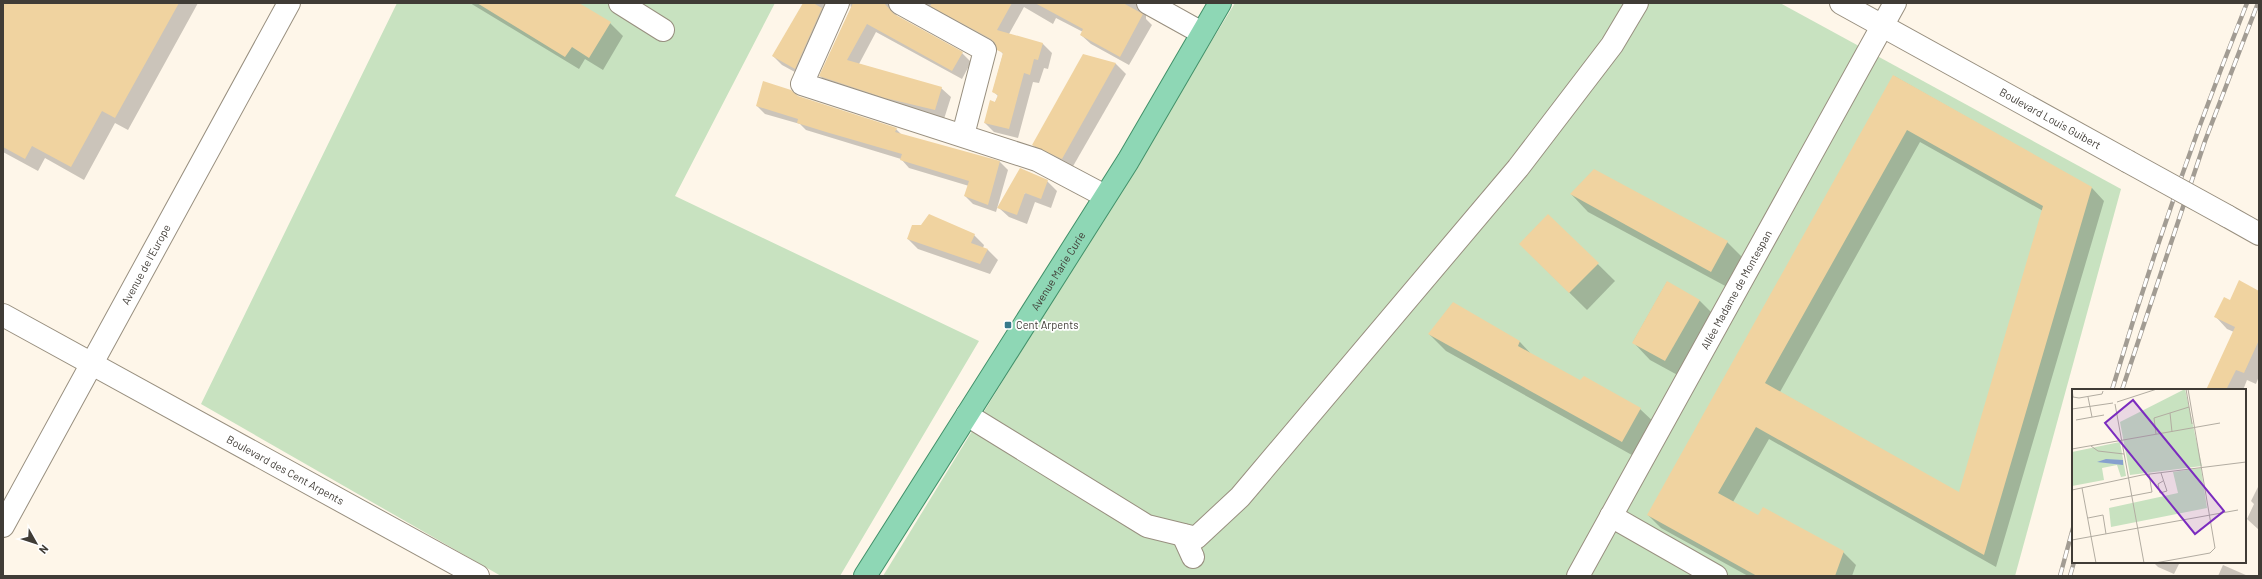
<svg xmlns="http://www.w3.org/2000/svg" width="2262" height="579" font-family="Barlow,sans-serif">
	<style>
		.green { fill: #c8e2c0 }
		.shadow { fill: #0003; fill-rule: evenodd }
		.building { fill: #f0d3a0; fill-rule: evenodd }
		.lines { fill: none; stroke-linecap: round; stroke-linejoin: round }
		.minor-casing { stroke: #988f7f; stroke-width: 24 }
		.major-casing { stroke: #429069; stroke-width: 24 }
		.minor { stroke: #fff; stroke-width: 22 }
		.major { stroke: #8ed7b5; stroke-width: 22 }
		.rail-casing { stroke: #a29c93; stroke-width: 4.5 }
		.rail { stroke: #fff; stroke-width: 3; stroke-dasharray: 9; stroke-linecap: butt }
		.minor-bridge-casing { stroke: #988f7f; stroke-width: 24; stroke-linecap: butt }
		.minor-bridge { stroke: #fff; stroke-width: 22 }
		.poi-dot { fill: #37798b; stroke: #fff; stroke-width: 1.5 }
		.labels { text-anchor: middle; stroke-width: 3.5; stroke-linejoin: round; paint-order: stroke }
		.street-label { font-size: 11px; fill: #403c36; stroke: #fff }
		.poi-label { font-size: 11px; fill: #403c36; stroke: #fff; text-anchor: start }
		.inset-road { fill: none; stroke: #b2aca1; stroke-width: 1 }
		.view { fill: #7b2cbf; fill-opacity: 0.15; stroke: #7b2cbf; stroke-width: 2 }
		.inset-edge { fill: none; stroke: #403c36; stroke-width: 2 }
	</style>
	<rect width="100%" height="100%" fill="#fef6e9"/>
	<g class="green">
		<path d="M397 3H775L675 196 979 341 840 576H501L201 404Z"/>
		<path d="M1235 3H1780L2121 189 2015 576H883Z"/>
	</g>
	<g class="shadow">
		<path d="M3 3H198L128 130 115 123 84 180 45 158 38 171 3 152Z"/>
		<path d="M470 3H577L610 23 623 36 603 70 585 59 579 69Z"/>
		<path d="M804 3H841L804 77 782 65 773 56Z"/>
		<path d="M850 3H901L896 13 897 17 962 53 971 62 962 79 876 32 859 64 941 88 951 97 944 119 829 85 820 76 851 8Z"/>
		<path d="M920 3H1149L1146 7V19L1152 25 1129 65 1091 44 1081 35 1083 32 1056 18 1053 24 1024 7 1009 34 1043 44 1052 53 1048 69 1044 68 1039 83 1033 82 1018 138 994 132 985 123 998 96 993 91 1003 54 997 47Z"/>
		<path d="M1084 55 1116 64 1126 74 1072 168 1043 155 1033 145Z"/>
		<path d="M1894 76 2092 188 2104 201 1996 567 1769 439 1733 502 1758 516 1843 552 1856 565 1852 576H1748L1661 528 1648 515ZM1920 142 2043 211 1960 494 1780 392Z"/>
		<path d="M798 97 896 129 902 135 1000 162 1008 170 996 212 973 204 965 196 969 186 909 168 901 159 806 130 800 124 765 114 757 106Z"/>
		<path d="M1047 181 1057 191 1051 208 1035 202 1027 224 1009 217 999 208Z"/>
		<path d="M1571 194 1727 242 1744 259 1729 288 1588 212Z"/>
		<path d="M1548 215 1615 281 1587 310 1520 244Z"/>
		<path d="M974 235 984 245 983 248 988 250 998 260 990 274 918 249 908 239Z"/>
		<path d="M1667 282 1700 301 1717 318 1683 378 1650 360 1633 342Z"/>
		<path d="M2259 292V376L2256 384 2247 380 2243 390H2207L2234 332 2227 329 2216 317 2230 301Z"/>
		<path d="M1453 303 1520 342 1533 356 1580 382 1640 409 1658 426 1639 459 1446 351 1429 334Z"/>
		<path d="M2259 485V530L2247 519 2254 504 2251 501Z"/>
		<path d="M2153 562H2180L2174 574 2158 567Z"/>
		<path d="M2223 565 2248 576H2218Z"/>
	</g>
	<g class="building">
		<path d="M3 3H179L115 118 102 111 71 167 32 146 25 159 3 147Z"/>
		<path d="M477 3H579L611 22 589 58 572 47 565 57Z"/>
		<path d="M803 3H813L822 8 795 69 772 56Z"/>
		<path d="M853 3H884L894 14 963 52 952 71 867 24 847 60 942 87 935 110 885 98 819 76Z"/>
		<path d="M932 3H1012L997 30 1043 43 1038 60 1034 59 1030 75 1024 73 1009 129 984 123 990 100 995 102 998 95 992 92 1003 53 997 50 995 43 991 39 930 6Z"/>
		<path d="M1035 3H1123L1143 14 1120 57 1080 35 1083 29Z"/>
		<path d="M1083 54 1116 63 1062 159 1032 145Z"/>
		<path d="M1893 75 2092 187 1984 555 1756 427 1718 493 1758 515 1763 507 1844 551 1835 576H1757L1647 515ZM1907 130 2043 206 1959 492 1765 383Z"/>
		<path d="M763 81 791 90 798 96 897 128 895 132 1000 161 988 205 964 196 969 181 900 160 902 154 826 132 797 123 798 119 756 106Z"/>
		<path d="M1020 168 1048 180 1041 199 1025 193 1017 215 997 208Z"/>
		<path d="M1594 169 1728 241 1711 272 1570 194Z"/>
		<path d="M929 214 975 234 971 243 988 249 980 264 907 239 912 225H921Z"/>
		<path d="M1548 214 1599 263 1569 293 1519 244Z"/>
		<path d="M2239 280 2259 291V340L2244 373 2236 370 2226 390H2206L2235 327 2214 317 2224 297 2230 300Z"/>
		<path d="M1667 281 1700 300 1665 361 1632 343Z"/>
		<path d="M1453 302 1520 341 1518 346 1580 380 1584 376 1641 408 1622 442 1428 334Z"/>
	</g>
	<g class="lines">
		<defs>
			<g id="minor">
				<path d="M620 3 663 30"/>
				<path d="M838 3 802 84 1037 160 1105 196"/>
				<path d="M900 3 985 50 963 135"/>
				<path d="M1148 3 1202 33"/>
				<path id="s1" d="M1841 3 2127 161"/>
				<path d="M2227 216 2259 234"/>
				<path id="s2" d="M3 315 478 576"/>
				<path d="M967 415 1147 526 1196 538 1240 497 1518 168 1612 45 1637 3"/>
				<path d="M1611 516 1716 576"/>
				<path id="s3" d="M3 526 289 3"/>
				<path d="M1183 535 1193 557"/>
				<path id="s4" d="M1578 576 1895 3"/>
			</g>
			<g id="major">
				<path id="s5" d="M865 576 1128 161 1220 3"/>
			</g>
		</defs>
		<use href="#minor" class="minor-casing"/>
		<use href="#major" class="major-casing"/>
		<use href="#minor" class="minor"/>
		<use href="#major" class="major"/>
		<defs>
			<g id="rail">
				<path d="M2112 390C2151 259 2196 130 2247 3"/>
				<path d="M2122 390 2205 141 2258 3"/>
				<path d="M2060 576 2073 528"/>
				<path d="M2070 576 2074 562"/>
			</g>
		</defs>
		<use href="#rail" class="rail-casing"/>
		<use href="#rail" class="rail"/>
		<defs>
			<path id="minor-bridge" d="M2127 161 2227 216"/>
		</defs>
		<use href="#minor-bridge" class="minor-bridge-casing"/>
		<use href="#minor-bridge" class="minor-bridge"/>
	</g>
	<rect class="poi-dot" x="1004" y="321" width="8" height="8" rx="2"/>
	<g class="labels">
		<g class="street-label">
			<text dy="4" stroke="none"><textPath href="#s1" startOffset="239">Boulevard Louis Guibert</textPath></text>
			<text dy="4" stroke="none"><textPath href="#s3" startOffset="298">Avenue de l'Europe</textPath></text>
			<text dy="4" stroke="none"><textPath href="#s5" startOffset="361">Avenue Marie Curie</textPath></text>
			<text dy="4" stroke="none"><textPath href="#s4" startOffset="327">Allée Madame de Montespan</textPath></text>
			<text dy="4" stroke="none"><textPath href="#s2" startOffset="322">Boulevard des Cent Arpents</textPath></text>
		</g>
		<g class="poi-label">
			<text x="1016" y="329">Cent Arpents</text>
		</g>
	</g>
	<g transform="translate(2072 389)">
		<rect width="174" height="174" fill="#fef6e9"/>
		<path d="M113 0 130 77 58 86 48 33ZM48 53 54 87 49 88 45 76 30 79 32 91 0 97V63ZM129 79 135 119 39 138 37 119 106 104 101 83Z" fill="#c8e2c0"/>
		<path d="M34 70 51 71V76L25 73Z" fill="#86a0ce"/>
		<path class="inset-road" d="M0 0 1 8 7 9 30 5 31 2M114 0 120 35M16 8 20 28M45 13 85 0M43 15 72 174M0 20 41 14M98 24 100 43M4 31 32 26M84 45 82 29 117 18M19 57 26 62 52 65M0 60 148 34M89 84 95 102 88 104 86 95 91 92M10 99 24 174M0 101 70 86 174 73M38 111 80 103 77 85M16 129 31 126 34 145M0 151 166 121M83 174 138 164 143 159 116 0"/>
		<path class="view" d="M61 11 152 122 123 145 33 34Z"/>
		<rect width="174" height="174" class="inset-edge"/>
	</g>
	<rect width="2262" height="579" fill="none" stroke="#403c36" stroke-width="8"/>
	<g transform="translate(36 543) rotate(129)" stroke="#ffffff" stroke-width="3" paint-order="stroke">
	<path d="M0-3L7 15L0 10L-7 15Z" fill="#403c36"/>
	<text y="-6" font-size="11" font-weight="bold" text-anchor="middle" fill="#403c36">N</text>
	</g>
</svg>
